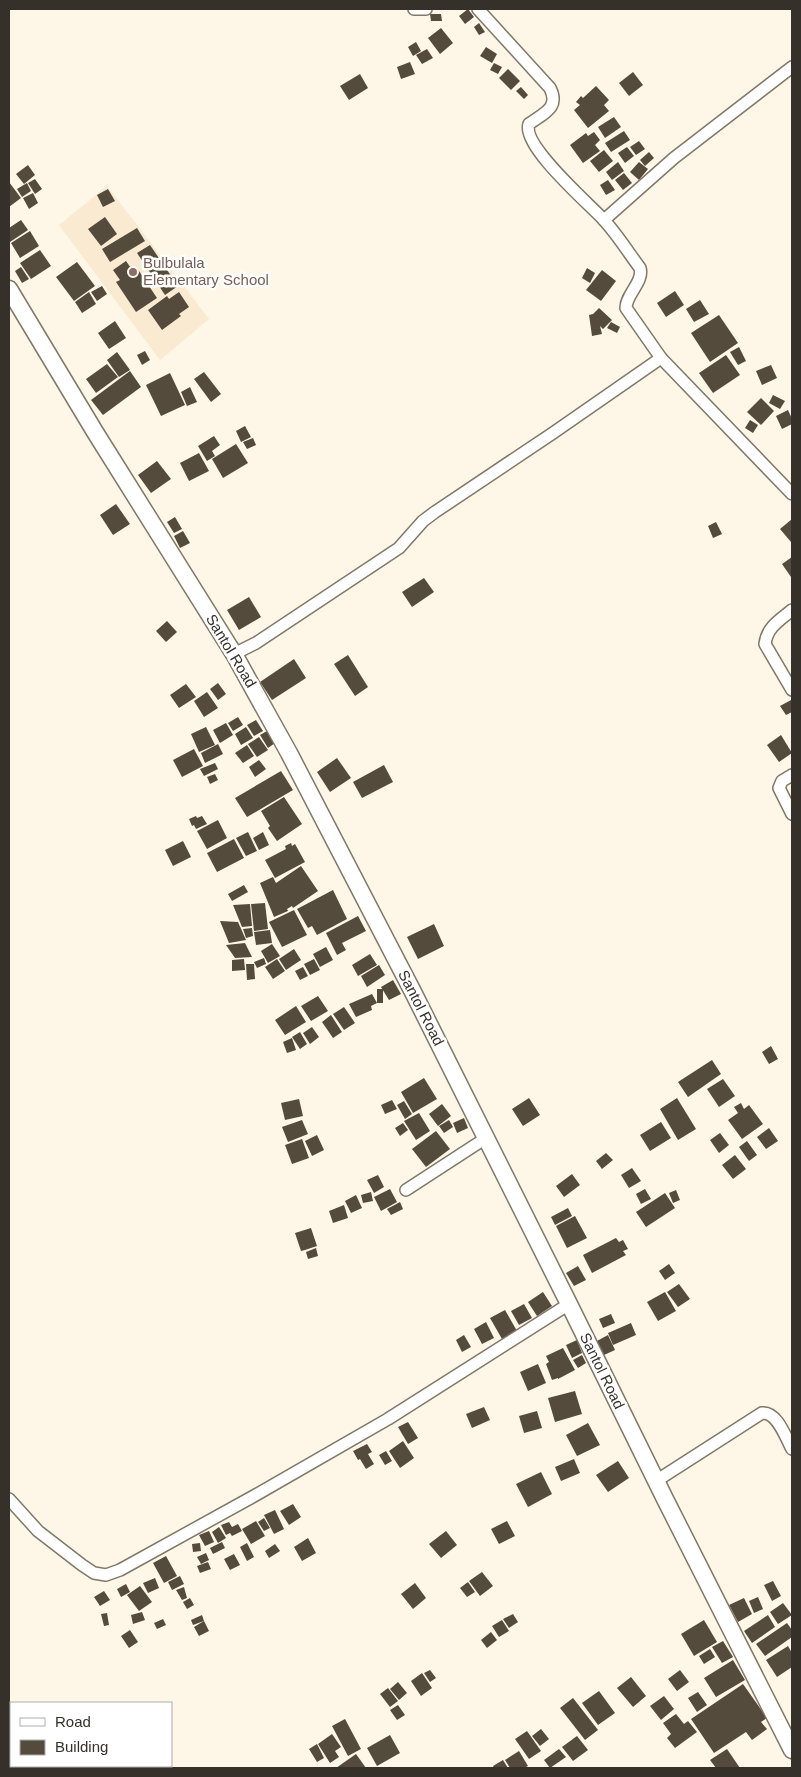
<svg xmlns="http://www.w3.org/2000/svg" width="801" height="1777" font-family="Arial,sans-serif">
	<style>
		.built { fill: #f9ead1 }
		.building { fill: #544b3c }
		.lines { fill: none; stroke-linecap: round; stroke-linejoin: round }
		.minor-casing { stroke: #817867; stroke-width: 14 }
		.secondary-casing { stroke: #817867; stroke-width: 19 }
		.minor { stroke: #fff; stroke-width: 11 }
		.secondary { stroke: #fff; stroke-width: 16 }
		.education-dot { fill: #8d6e63; stroke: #fff; stroke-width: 2 }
		.labels { text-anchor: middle; stroke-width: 5; stroke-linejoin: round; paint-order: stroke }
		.education-label { font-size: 15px; fill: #785e54; stroke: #fff; text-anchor: start }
		.street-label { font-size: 15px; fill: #35312a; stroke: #fff }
	</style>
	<rect width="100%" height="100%" fill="#fef6e7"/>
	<path class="built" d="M107 186 209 319 160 360 59 225Z"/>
	<g class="building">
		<path d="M468 9 474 17 465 24 459 16Z"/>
		<path d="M430 14H441L442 21H431Z"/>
		<path d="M479 23 485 32 479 35 474 27Z"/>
		<path d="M441 28 453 43 440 54 428 38Z"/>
		<path d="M416 42 421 51 413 56 408 47Z"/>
		<path d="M486 47 497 54 492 63 480 56Z"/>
		<path d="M427 49 433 58 422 64 416 55Z"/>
		<path d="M410 62 415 74 401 79 397 67Z"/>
		<path d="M494 63 502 67 498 74 490 70Z"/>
		<path d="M508 69 520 81 511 90 499 78Z"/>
		<path d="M633 72 643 85 629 96 619 83Z"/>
		<path d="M360 74 368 88 349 100 340 86Z"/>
		<path d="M596 86 609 100 604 105 609 111 588 128 574 110 580 105 576 102 581 96 583 98Z"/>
		<path d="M521 87 528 95 524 99 516 91Z"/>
		<path d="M614 117 621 127 605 138 598 127Z"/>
		<path d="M624 131 630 140 611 152 605 143Z"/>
		<path d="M594 132 600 140 595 145 600 151 583 163 570 145 586 133 588 136Z"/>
		<path d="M639 141 645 149 636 155 630 147Z"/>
		<path d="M627 147 634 156 625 163 618 153Z"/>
		<path d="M604 150 613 161 599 172 590 161Z"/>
		<path d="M649 152 654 158 645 166 640 160Z"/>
		<path d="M618 162 624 171 612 180 606 172Z"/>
		<path d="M639 162 648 169 639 180 630 172Z"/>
		<path d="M28 165 35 175 24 184 16 174Z"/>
		<path d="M624 173 632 183 623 190 615 180Z"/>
		<path d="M35 179 42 189 35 194 28 183Z"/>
		<path d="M608 180 615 190 606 195 600 185Z"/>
		<path d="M9 182 21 198 9 207Z"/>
		<path d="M27 183 31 191 22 197 17 189Z"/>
		<path d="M108 189 115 201 103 207 97 195Z"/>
		<path d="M33 193 38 203 29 209 23 198Z"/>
		<path d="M105 217 117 234 101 246 88 229Z"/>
		<path d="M21 220 28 230 10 242 9 240V228Z"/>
		<path d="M137 228 145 241 110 262 102 249Z"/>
		<path d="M30 231 39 246 20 258 11 243Z"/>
		<path d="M150 245 178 286 165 295 137 253Z"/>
		<path d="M40 250 51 266 31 279 20 263Z"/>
		<path d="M126 261 133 271 137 268 157 298 136 312 116 282 120 280 113 270Z"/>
		<path d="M77 262 95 286 74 301 56 277Z"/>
		<path d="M21 267 29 279 22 283 15 271Z"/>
		<path d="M587 268 595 273 590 283 582 278Z"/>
		<path d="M602 270 616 281 601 301 586 290Z"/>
		<path d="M102 286 107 294 97 301 91 292Z"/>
		<path d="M675 291 684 305 666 317 657 303Z"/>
		<path d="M89 292 96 304 82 313 75 302Z"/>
		<path d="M179 292 189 307 179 314 181 316 162 330 148 310 167 296 169 299Z"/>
		<path d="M700 300 709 314 694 322 686 309Z"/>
		<path d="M599 308 612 320 603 329 600 326 602 334 592 336 589 315 593 314Z"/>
		<path d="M719 315 738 343 710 362 691 333Z"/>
		<path d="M115 321 126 338 109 349 98 333Z"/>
		<path d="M611 322 620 327 617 333 607 328Z"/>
		<path d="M739 347 746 361 738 365 730 352Z"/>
		<path d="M145 351 150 360 142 365 137 355Z"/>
		<path d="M117 352 130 370 119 377 107 360Z"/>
		<path d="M726 355 740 375 713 393 699 373Z"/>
		<path d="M107 364 118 377 96 393 86 379Z"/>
		<path d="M771 365 777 378 762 385 756 371Z"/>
		<path d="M130 371 141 387 103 415 91 400Z"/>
		<path d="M204 372 221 394 211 402 194 379Z"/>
		<path d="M170 373 185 405 161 416 146 385Z"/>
		<path d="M190 387 197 402 187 406 181 392Z"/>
		<path d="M773 395 785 401 780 409 769 403Z"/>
		<path d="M761 398 774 411 761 425 747 412Z"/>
		<path d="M788 410 792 419V424L782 429 776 416Z"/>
		<path d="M750 420 758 425 753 433 745 428Z"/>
		<path d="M245 426 251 437 241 442 236 431Z"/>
		<path d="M214 436 220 445 212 451 215 456 207 461 198 446Z"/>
		<path d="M253 438 256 445 247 449 243 442Z"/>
		<path d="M236 444 248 463 223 478 212 459Z"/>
		<path d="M199 453 209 471 189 481 180 463Z"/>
		<path d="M157 461 171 479 151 493 138 475Z"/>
		<path d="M116 504 130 524 113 535 100 515Z"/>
		<path d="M175 517 182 529 174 533 167 522Z"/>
		<path d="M792 519V541L791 542 780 529Z"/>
		<path d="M716 522 722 534 713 538 708 526Z"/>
		<path d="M183 531 190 543 180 548 174 536Z"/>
		<path d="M792 557V576L791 577 782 564Z"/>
		<path d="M424 578 434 592 412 607 402 592Z"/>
		<path d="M249 597 261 617 239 630 227 610Z"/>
		<path d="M167 621 177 632 166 642 156 631Z"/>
		<path d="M348 655 368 687 355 696 334 664Z"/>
		<path d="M294 659 306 678 272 700 260 682Z"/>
		<path d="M218 683 226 694 218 700 210 689Z"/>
		<path d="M186 684 196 697 179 708 170 695Z"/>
		<path d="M207 692 218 708 204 717 194 701Z"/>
		<path d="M791 700 792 712 786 715 780 706Z"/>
		<path d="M238 717 243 725 233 731 228 723Z"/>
		<path d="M256 720 263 731 254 736 247 725Z"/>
		<path d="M226 723 233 735 220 743 213 730Z"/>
		<path d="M206 727 215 745 199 752 191 734Z"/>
		<path d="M246 727 253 738 241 745 235 734Z"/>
		<path d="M267 731 275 743 268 748 260 735Z"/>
		<path d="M781 735 792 753 779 762 767 745Z"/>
		<path d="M259 737 268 750 257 757 248 744Z"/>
		<path d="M218 744 223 754 205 763 201 753Z"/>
		<path d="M247 745 254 756 243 763 235 753Z"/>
		<path d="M194 749 203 766 182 777 173 760Z"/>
		<path d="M337 758 351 778 330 792 317 772Z"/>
		<path d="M259 760 266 769 255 777 249 767Z"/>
		<path d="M215 763 218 769 204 776 200 769Z"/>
		<path d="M384 765 393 782 362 798 353 782Z"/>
		<path d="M281 771 293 790 247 817 235 798Z"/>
		<path d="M215 774 218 780 210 784 207 777Z"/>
		<path d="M284 797 302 824 277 841 268 828 270 826 261 811Z"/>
		<path d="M196 816 197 818 202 816 207 824 196 829 194 825 192 826 189 819Z"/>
		<path d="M218 820 227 838 207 849 197 831Z"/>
		<path d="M248 832 257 851 246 856 236 838Z"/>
		<path d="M263 832 269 845 259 850 253 838Z"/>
		<path d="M234 839 244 858 217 872 207 853Z"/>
		<path d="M183 841 191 857 173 866 165 850Z"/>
		<path d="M291 843 292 846 295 844 305 862 275 878 265 860 286 849 285 846Z"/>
		<path d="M301 866 318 891 293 908 292 906 287 909 288 911 274 917 260 883 273 877 276 883Z"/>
		<path d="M244 885 248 892 232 901 228 894Z"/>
		<path d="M333 890 347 919 317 935 312 926 308 928 297 909Z"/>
		<path d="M265 903 268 929 254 931 251 904Z"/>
		<path d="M250 904 252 926 242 927 233 905Z"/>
		<path d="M294 910 307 935 282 947 269 922Z"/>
		<path d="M358 916 366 931 342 943 346 950 337 955 326 933Z"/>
		<path d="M220 921 238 922 246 940 229 943Z"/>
		<path d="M434 924 444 946 418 959 407 937Z"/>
		<path d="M252 928 253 936 246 938 243 929Z"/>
		<path d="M270 930 272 943 256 945 254 932Z"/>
		<path d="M245 943 252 957 235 958 226 945Z"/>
		<path d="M272 944 280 956 268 963 261 951Z"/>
		<path d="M326 947 333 960 320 967 313 954Z"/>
		<path d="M294 949 301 960 286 970 279 959Z"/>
		<path d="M370 954 377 965 358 976 352 965Z"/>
		<path d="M264 958 266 964 257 968 254 962Z"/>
		<path d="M244 959 245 970 232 971V960Z"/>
		<path d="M277 959 285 971 273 979 265 967Z"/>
		<path d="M314 959 320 970 310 975 304 964Z"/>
		<path d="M246 964H254L255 979 247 980Z"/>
		<path d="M379 965 385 975 367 987 361 976Z"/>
		<path d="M303 967 308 976 300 980 295 971Z"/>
		<path d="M393 980 401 994 389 1000 381 987Z"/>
		<rect x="377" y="989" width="6" height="14"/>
		<path d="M372 994 377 1003 371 1006 372 1010 356 1017 349 1004Z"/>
		<path d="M318 996 328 1011 311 1021 301 1006Z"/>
		<path d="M296 1006 306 1022 285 1035 275 1020Z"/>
		<path d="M344 1007 355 1023 344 1030 333 1014Z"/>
		<path d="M331 1015 342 1032 333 1038 322 1022Z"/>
		<path d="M312 1027 319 1037 310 1044 303 1033Z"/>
		<path d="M300 1032 307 1044 300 1049 292 1037Z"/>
		<path d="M292 1038 296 1050 287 1053 283 1042Z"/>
		<path d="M771 1046 778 1059 769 1064 762 1052Z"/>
		<path d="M712 1060 721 1074 688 1097 678 1082Z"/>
		<path d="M424 1078 437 1099 413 1113 401 1092Z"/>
		<path d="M723 1079 735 1096 719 1107 707 1089Z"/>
		<path d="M529 1098 540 1115 523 1126 512 1109Z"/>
		<path d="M677 1098 696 1129 678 1140 660 1109Z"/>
		<path d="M299 1099 303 1116 285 1120 281 1103Z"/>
		<path d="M392 1100 397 1109 385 1114 381 1105Z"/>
		<path d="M404 1101 412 1114 405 1119 397 1105Z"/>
		<path d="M741 1103 744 1109 749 1105 763 1124 742 1139 728 1120 738 1113 734 1107Z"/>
		<path d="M442 1104 451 1116 438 1126 429 1114Z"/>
		<path d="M419 1113 430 1131 416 1140 404 1121Z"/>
		<path d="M464 1118 468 1128 457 1133 453 1123Z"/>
		<path d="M302 1120 308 1134 288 1142 282 1127Z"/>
		<path d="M449 1120 453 1127 444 1133 439 1126Z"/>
		<path d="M661 1122 671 1138 650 1151 640 1135Z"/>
		<path d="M403 1123 408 1130 400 1136 395 1128Z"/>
		<path d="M769 1128 778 1141 766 1149 757 1137Z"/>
		<path d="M436 1131 450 1149 426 1167 412 1149Z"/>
		<path d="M720 1133 729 1145 719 1153 710 1140Z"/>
		<path d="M317 1135 324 1150 312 1156 305 1141Z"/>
		<path d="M302 1139 309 1158 292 1164 285 1145Z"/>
		<path d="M747 1141 757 1155 749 1161 739 1147Z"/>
		<path d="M606 1153 613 1160 602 1169 596 1161Z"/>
		<path d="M735 1155 746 1169 733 1179 722 1165Z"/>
		<path d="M632 1168 641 1181 629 1188 621 1175Z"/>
		<path d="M572 1174 580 1185 564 1197 556 1186Z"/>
		<path d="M378 1175 384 1187 374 1193 367 1180Z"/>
		<path d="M390 1189 397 1202 381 1211 374 1197Z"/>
		<path d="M645 1189 651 1199 641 1204 636 1194Z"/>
		<path d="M676 1190 680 1200 673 1203 669 1193Z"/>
		<path d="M371 1192 373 1201 363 1203 361 1195Z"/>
		<path d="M665 1193 675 1208 646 1227 636 1212Z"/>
		<path d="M356 1195 362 1208 351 1213 345 1201Z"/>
		<path d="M400 1202 403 1209 391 1215 387 1209Z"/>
		<path d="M344 1205 348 1218 333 1223 329 1211Z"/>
		<path d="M568 1208 572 1216 555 1225 551 1217Z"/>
		<path d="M575 1216 587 1238 567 1248 556 1226Z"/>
		<path d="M311 1228 317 1246 305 1250 304 1248 305 1250 301 1251 295 1233Z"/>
		<path d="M616 1238 619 1242 623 1240 628 1249 623 1251 626 1255 592 1273 583 1255Z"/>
		<path d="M316 1248 318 1256 308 1259 306 1252Z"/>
		<path d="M669 1264 675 1273 665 1280 659 1271Z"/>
		<path d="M578 1266 586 1280 574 1286 566 1273Z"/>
		<path d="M679 1284 690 1299 678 1307 667 1292Z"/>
		<path d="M543 1292 552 1306 537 1316 528 1302Z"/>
		<path d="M665 1292 676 1311 658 1321 647 1302Z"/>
		<path d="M524 1304 532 1318 519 1325 511 1311Z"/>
		<path d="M505 1310 517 1331 502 1339 490 1318Z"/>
		<path d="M611 1314 615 1323 603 1328 599 1319Z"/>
		<path d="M486 1322 494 1338 482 1344 474 1329Z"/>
		<path d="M631 1323 636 1335 613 1345 608 1333Z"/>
		<path d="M464 1335 471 1347 462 1352 456 1340Z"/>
		<path d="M608 1335 615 1350 604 1355 597 1341Z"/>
		<path d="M577 1340 582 1353 572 1358 566 1345Z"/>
		<path d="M563 1348 575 1370 558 1379V1378L552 1380 546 1364 549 1362 546 1356Z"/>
		<path d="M582 1355 586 1363 578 1368 573 1360Z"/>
		<path d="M538 1364 546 1383 528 1391 520 1372Z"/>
		<path d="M575 1391 582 1414 555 1422 548 1398Z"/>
		<path d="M484 1407 490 1420 472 1428 466 1414Z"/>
		<path d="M537 1411 542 1428 524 1433 519 1416Z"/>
		<path d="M408 1422 418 1438 408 1444 398 1427Z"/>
		<path d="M588 1423 600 1445 577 1456 566 1435Z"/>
		<path d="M403 1441 414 1458 400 1468 389 1451Z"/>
		<path d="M367 1444 372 1452 368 1454 374 1464 366 1469 360 1459 358 1460 353 1451Z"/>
		<path d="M386 1451 392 1461 385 1465 379 1455Z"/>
		<path d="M574 1459 580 1473 561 1481 555 1467Z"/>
		<path d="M618 1461 629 1478 608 1492 596 1475Z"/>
		<path d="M541 1472 552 1494 528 1507 516 1484Z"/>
		<path d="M293 1504 301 1517 289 1525 280 1511Z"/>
		<path d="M275 1510 284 1529 274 1534 264 1515Z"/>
		<path d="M264 1518 270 1528 264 1531 258 1522Z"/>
		<path d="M256 1521 265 1536 251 1544 242 1529Z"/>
		<path d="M507 1521 515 1536 499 1544 491 1529Z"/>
		<path d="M229 1522 232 1527 238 1524 242 1531 232 1536 230 1533 226 1535 221 1525Z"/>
		<path d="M219 1527 226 1538 218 1543 212 1532Z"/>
		<path d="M209 1531 214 1542 205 1546 199 1535Z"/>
		<path d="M446 1531 457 1545 441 1558 429 1544Z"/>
		<path d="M308 1538 316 1553 302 1561 294 1547Z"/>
		<path d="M222 1542 225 1548 213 1554 210 1548Z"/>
		<path d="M200 1543 201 1551 193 1552 192 1544Z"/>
		<path d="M247 1543 254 1557 247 1561 240 1547Z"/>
		<path d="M275 1544 280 1551 269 1558 265 1551Z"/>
		<path d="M206 1553 209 1560 201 1564 197 1557Z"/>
		<path d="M234 1554 240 1565 230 1570 224 1559Z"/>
		<path d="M166 1556 177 1576 164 1583 153 1563Z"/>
		<path d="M208 1562 211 1569 200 1573 197 1566Z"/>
		<path d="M482 1572 493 1586 480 1596 469 1581Z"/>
		<path d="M180 1576 184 1584 172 1590 168 1582Z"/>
		<path d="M155 1578 159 1588 148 1593 143 1583Z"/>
		<path d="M773 1581 781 1596 772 1601 764 1585Z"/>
		<path d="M468 1582 475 1592 467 1597 460 1588Z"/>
		<path d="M415 1583 426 1598 413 1609 401 1594Z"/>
		<path d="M126 1584 130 1592 121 1597 117 1589Z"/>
		<path d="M140 1586 152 1602 139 1611 127 1595Z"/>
		<path d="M184 1587 187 1598 182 1600 176 1590Z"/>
		<path d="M104 1591 110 1600 100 1606 94 1597Z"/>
		<path d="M758 1597 763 1609 754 1613 749 1601Z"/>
		<path d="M190 1598 194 1605 187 1609 183 1602Z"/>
		<path d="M744 1598 752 1614 738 1622 729 1605Z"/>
		<path d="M783 1603 792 1615 778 1624 770 1612Z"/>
		<path d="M142 1612 145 1620 133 1624 131 1615Z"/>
		<path d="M107 1613 109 1625 104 1626 101 1614Z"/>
		<path d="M513 1614 518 1622 509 1628 503 1619Z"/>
		<path d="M202 1615 204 1621 193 1625 191 1620Z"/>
		<path d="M768 1615 775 1627 752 1643 744 1631Z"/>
		<path d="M163 1619 166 1625 157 1629 154 1623Z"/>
		<path d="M502 1620 509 1631 499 1637 492 1626Z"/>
		<path d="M704 1620 717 1642 694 1656 681 1634Z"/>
		<path d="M204 1621 209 1631 199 1636 194 1627Z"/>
		<path d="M787 1623 792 1630V1637L765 1656 756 1644Z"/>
		<path d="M130 1630 138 1642 129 1648 121 1636Z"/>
		<path d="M491 1632 497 1640 487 1648 481 1640Z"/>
		<path d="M723 1641 733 1657 722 1663 712 1647Z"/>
		<path d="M788 1646 792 1653V1667L777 1677 766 1660Z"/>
		<path d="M710 1649 715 1657 704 1664 699 1656Z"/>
		<path d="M733 1660 745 1680 716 1697 704 1678Z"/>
		<path d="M430 1670 436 1678 430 1682 424 1673Z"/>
		<path d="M680 1670 689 1682 677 1691 668 1679Z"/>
		<path d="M422 1673 432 1688 421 1696 411 1681Z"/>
		<path d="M631 1677 646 1696 633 1707 617 1688Z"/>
		<path d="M398 1682 407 1693 399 1700 390 1689Z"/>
		<path d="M743 1684 767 1718 761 1722 767 1729 752 1740 746 1732 714 1753 691 1719Z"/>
		<path d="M388 1688 398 1701 390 1707 380 1694Z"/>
		<path d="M599 1691 615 1713 598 1725 582 1703Z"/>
		<path d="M698 1692 707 1705 697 1712 688 1698Z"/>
		<path d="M664 1696 674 1709 661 1720 650 1706Z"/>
		<path d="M573 1698 598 1730 585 1740 560 1708Z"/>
		<path d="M398 1705 405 1715 397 1720 390 1710Z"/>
		<path d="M676 1714 684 1724 688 1721 697 1732 675 1748 667 1738 671 1734 663 1723Z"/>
		<path d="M345 1719 361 1749 348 1756 332 1726Z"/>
		<path d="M541 1729 549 1739 540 1746 532 1736Z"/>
		<path d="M527 1731 541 1751 529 1759 515 1739Z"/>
		<path d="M332 1734 341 1747 335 1751 339 1757 330 1763 318 1744Z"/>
		<path d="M390 1735 400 1753 377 1766 367 1748Z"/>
		<path d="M577 1736 588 1750 573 1761 562 1747Z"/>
		<path d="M317 1744 324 1758 317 1762 309 1749Z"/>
		<path d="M559 1749 566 1757 550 1768 544 1760Z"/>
		<path d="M727 1749 740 1768H716L710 1760Z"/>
		<path d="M519 1751 528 1766 524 1768H510L505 1760Z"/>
		<path d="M356 1754 366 1768H336Z"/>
		<path d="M503 1760 508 1768H494L493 1766Z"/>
	</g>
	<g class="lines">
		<defs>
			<g id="minor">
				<path d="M414 9H426"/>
				<path d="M604 220 674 158 792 67"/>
				<path d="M661 358 792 494"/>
				<path d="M792 610C780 620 767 627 765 644L792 690"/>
				<path d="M234 654 256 643 399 548 423 521 435 512 553 433 661 358 626 308C626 294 644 282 640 268 628 252 617 234 603 219 588 203 521 145 529 124 544 113 560 108 550 88L478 9"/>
				<path d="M792 775 782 781 779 788 792 814"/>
				<path d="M406 1190 486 1138"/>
				<path d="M656 1481 762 1413C777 1411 786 1438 792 1449"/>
				<path d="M9 1499 38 1531 82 1565 94 1573 106 1575 120 1570 254 1496 388 1419 569 1304"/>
			</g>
			<path id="secondary" d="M9 289 95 432 234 654 289 753 413 992 569 1304 665 1499 792 1750"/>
		</defs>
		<use href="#minor" class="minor-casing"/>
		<use href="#secondary" class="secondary-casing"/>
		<use href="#minor" class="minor"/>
		<use href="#secondary" class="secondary"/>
	</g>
	<circle class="education-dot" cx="133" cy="272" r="5"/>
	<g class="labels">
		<g class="education-label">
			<text x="143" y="268">Bulbulala<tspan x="143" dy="17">Elementary School</tspan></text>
		</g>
		<g class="street-label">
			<text transform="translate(231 651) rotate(59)" y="5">Santol Road</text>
			<text transform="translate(421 1008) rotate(63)" y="5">Santol Road</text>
			<text transform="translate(602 1371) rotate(64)" y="5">Santol Road</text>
		</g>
	</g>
	<rect width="801" height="1777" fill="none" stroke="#35312a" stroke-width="20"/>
	<rect x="10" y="1702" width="162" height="65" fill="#ffffff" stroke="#aeadaa"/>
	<rect x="20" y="1718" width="25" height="8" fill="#ffffff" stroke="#aeadaa"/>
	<text x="55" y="1727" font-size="15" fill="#35312a">Road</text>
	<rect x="20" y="1740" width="25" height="15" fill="#544b3c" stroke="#aeadaa"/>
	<text x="55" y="1752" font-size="15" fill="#35312a">Building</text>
</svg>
